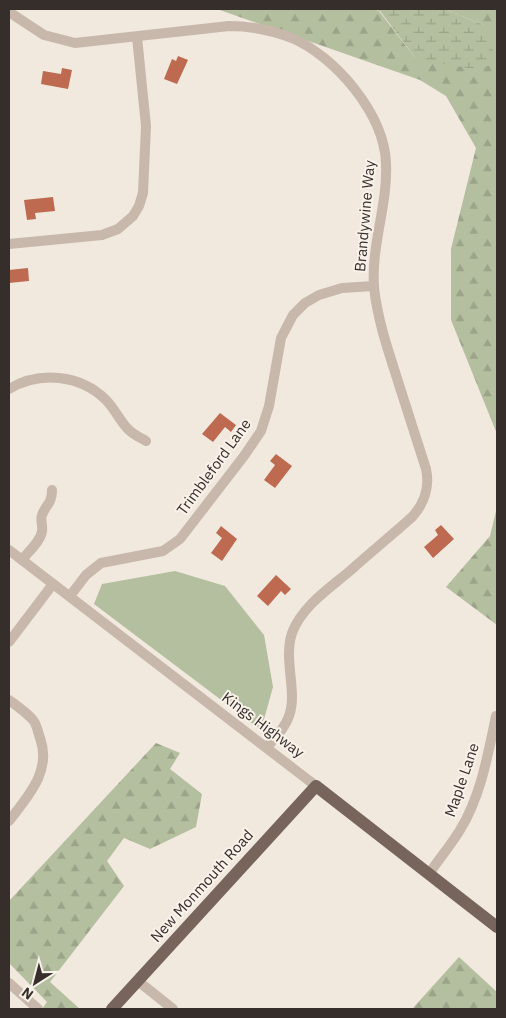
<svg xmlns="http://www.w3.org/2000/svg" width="506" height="1018" font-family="'IBM Plex Sans',sans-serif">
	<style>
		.green { fill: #b4bf9f }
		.forest { fill: url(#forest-firs) }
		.wetland { fill: url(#wetland-marsh) }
		.building { fill: #bd6a50 }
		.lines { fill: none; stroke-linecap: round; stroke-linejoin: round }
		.minor { stroke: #c8b8ab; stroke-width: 10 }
		.major { stroke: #77655c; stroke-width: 12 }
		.labels { text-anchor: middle; stroke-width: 4; stroke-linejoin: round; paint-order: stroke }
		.street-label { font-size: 15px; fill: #362e2a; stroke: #f9f2ea }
	</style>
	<defs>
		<pattern id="forest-firs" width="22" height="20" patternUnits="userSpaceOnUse" patternTransform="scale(1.25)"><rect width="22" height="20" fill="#b4bf9f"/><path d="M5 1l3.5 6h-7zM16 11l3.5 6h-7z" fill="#9ba489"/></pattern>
		<pattern id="wetland-marsh" width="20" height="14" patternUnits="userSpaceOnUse" patternTransform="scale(1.25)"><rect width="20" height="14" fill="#b4bf9f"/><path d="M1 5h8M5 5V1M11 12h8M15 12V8" fill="none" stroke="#9ba489"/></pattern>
	</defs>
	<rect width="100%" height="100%" fill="#f1e8de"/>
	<path class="green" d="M175 571 225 586 264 635 273 687 261 730 94 604 102 584Z"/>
	<g class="forest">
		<path d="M217 9H372L379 11 416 59 484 25 445 9H497V269L496 270 497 274V434L451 320V249L476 148 446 96 420 80Z"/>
		<path d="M497 507V625L446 587 490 536Z"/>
		<path d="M156 743 180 753 170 769 202 794 196 827 150 849 124 838 107 861 124 886 50 982 80 1009H42L47 1002 9 963V901Z"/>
		<path d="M459 957 497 992V1009H415L413 1008Z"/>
	</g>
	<path class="wetland" d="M372 9H445L484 25 497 61 480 70 416 59 380 11Z"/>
	<g class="building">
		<path d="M178 56 188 60 177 84 164 79 172 59 176 61Z"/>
		<path d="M62 68 72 70 68 89 41 84 43 71 61 74Z"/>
		<path d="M53 197 55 211 35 213 36 219 27 220 24 200Z"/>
		<path d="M28 268 29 281 9 283V270Z"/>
		<path d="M220 413 236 425 231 432 225 427 213 442 202 434Z"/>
		<path d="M276 454 292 466 275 488 264 480 275 465 270 461Z"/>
		<path d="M441 525 454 539 433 558 424 547 438 535 435 530Z"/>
		<path d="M221 526 237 539 222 561 211 553 222 538 216 533Z"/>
		<path d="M276 575 291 589 285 595 281 591 268 606 257 596Z"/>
	</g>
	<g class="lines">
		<g class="minor">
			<path d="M9 12 44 35 75 43 229 26C251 26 271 30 292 38 336 57 384 114 386 163 388 205 371 245 374 287 377 316 386 344 395 372 405 404 416 437 426 469 430 487 424 504 412 517 392 535 371 552 351 570 330 588 302 606 292 633 283 661 298 692 289 716 285 728 275 738 267 747"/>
			<path d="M9 244 102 235 118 229 133 216 139 206 143 193 146 126 137 37"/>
			<path d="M9 389C39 371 80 374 106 400 114 408 119 419 127 428 132 434 139 437 146 441"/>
			<path d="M9 550 316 786"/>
			<path d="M22 560C28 552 41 541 42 531 43 525 40 520 42 515 46 504 52 504 52 490"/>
			<path d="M70 596 86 575 101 563 163 551 180 539 244 456 261 431 269 406 281 338 293 315 305 303 319 295 342 288 374 286"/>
			<path d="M9 642 53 584"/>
			<path d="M9 700C17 706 26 712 33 720 37 725 38 732 40 738 52 771 28 796 9 821"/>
			<path d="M429 874C439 859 451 845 460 830 481 796 488 754 496 716"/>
			<path d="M138 981 173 1009"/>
			<path d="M9 983 38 1009"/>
		</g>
		<path class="major" d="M112 1009 316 786 497 927"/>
	</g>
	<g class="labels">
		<g class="street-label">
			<text transform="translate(365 216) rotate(-85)" y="5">Brandywine Way</text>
			<text transform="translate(214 467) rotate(-54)" y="5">Trimbleford Lane</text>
			<text transform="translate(263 725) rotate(37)" y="5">Kings Highway</text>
			<text transform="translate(462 780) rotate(-71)" y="5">Maple Lane</text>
			<text transform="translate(202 886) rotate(-48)" y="5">New Monmouth Road</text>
		</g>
	</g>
	<rect width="506" height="1018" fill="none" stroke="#362e2a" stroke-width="20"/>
	<g transform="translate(35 983) rotate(216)" stroke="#f9f2ea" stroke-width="4" paint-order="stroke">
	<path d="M0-4L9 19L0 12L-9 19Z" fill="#362e2a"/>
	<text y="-8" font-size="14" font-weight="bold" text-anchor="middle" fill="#362e2a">N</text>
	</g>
</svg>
